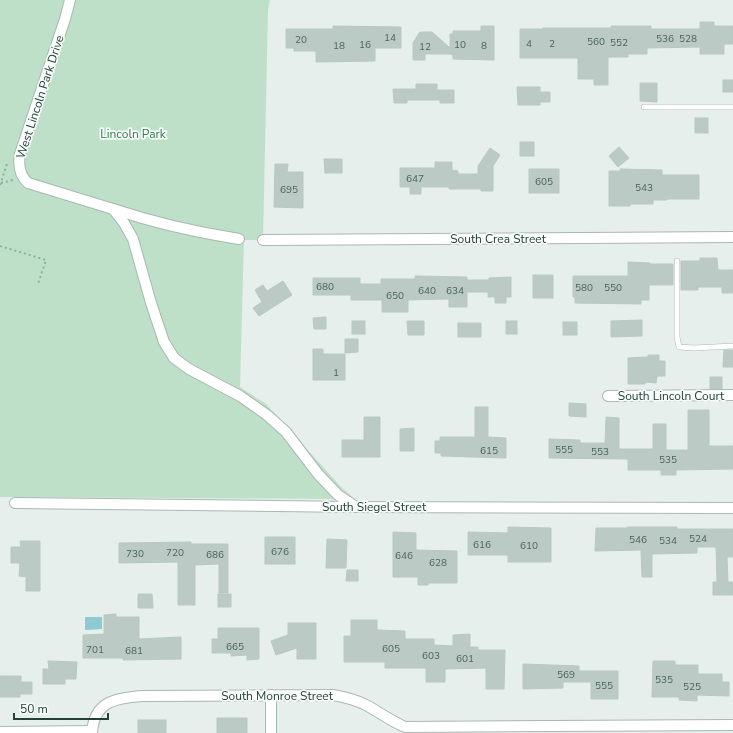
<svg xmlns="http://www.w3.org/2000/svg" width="733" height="733" font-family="'Nunito Sans',sans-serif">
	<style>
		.green { fill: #bfe0c8 }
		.water { fill: #8ec9d4 }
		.building { fill: #bbcac4; stroke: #b8c9c2 }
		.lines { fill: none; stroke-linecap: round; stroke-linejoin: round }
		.lane-casing { stroke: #a8b8b2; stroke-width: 6 }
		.street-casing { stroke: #a8b8b2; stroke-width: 12 }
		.path { stroke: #86b3a5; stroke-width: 2; stroke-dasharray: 2 3; stroke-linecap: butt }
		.lane { stroke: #fff; stroke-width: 5 }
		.street { stroke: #fff; stroke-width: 10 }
		.labels { text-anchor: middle; stroke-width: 3.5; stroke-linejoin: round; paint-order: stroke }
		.number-label { font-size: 10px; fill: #4a645c }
		.street-label { font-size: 12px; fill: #24423a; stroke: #f7fbf9 }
		.park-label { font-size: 12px; fill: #2d7a4b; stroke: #f7fbf9 }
	</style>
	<rect width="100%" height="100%" fill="#e6efeb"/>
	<path class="green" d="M0 0H270L268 10 263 240H244L240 387 266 404 342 488 355 499 0 497Z"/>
	<path class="water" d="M85 617H102V629L85 630Z"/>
	<g class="building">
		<path d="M700 22H714V26H733V44H724V54H700V47L647 48V54H628V57H608V85H594V79H578V58H520V29H543V28H611V26H651V29H700Z"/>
		<path d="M333 26 401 27V48H375V61L316 62V51H294V48H286V29H333Z"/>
		<path d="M481 26H494V60L453 59V55L450 54H425V60H413V43L419 33 421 32H432L450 48V34H453V31H481Z"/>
		<rect x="723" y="80" width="10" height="12"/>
		<path d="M640 83H657V102L640 101Z"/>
		<path d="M416 84H437V90H454V103H440V100H407V103H394L393 89H416Z"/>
		<path d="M517 87H540V92H550V102H540V105H518Z"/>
		<rect x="695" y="118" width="13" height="15"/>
		<rect x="520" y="142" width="14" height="14"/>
		<path d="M619 147 629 158 618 167 609 156Z"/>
		<path d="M490 148 500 155 493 166V191H481V189H449V187H421V194H410V187H400V168H435V162H452V170L458 171V174H478V166Z"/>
		<path d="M324 159H342V173H325Z"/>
		<path d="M275 164H288L287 172H303V208L274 207Z"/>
		<rect x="529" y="169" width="30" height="24"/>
		<path d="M620 169 662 170V175H699V199H667V200H653V204H630V206H609V171H621Z"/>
		<path d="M700 258H717L718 270H733V293H722V287H698V290H681V261H700Z"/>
		<path d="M628 262 650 263V264H673V285H649V300H641V304L575 303V297H573V276H628Z"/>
		<rect x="533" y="275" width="20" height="23"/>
		<path d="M415 276 467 277V280H489V278L511 277V297H506V303H495V297H488V292H467V307H449V299L408 300V312H382V300H351V295H313V278H360V284H381V279H415Z"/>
		<path d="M283 281 292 295 259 316 253 308 262 302 255 290 263 285 267 291Z"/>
		<path d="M326 317V329H314L313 318Z"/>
		<path d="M642 320V336L611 337V321Z"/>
		<rect x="352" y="321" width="13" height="13"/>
		<path d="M407 321H424V335H408Z"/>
		<rect x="506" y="321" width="11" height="13"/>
		<rect x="563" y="322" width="14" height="13"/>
		<rect x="458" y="323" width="23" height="14"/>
		<path d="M345 339H358V352L345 353Z"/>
		<path d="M313 349H323V354H345V380H313Z"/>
		<path d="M724 350H733V367H723Z"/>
		<path d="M648 355H659V361H665V376H657L656 383 645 382V384H628V358L648 357Z"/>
		<rect x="710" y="377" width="12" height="12"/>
		<path d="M569 403 586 404V417L569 416Z"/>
		<path d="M475 407H488V437L506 438V458L441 456V453H435V441H440V437H475Z"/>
		<path d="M688 410H709V446H733V469L676 470V475H661V470H628V459L549 458V439L580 440V443H605L606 417 619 418V449H653V424H666V450H688Z"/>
		<path d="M364 417H380V457H342V440H364Z"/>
		<path d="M414 428V451H400V429Z"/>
		<path d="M508 527 551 528V562H508V555H468V532L508 533Z"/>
		<path d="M627 527H677V529H733V557H727L728 582H733V595H713V582H717L716 547H697V553L652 554V577H642L641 550 595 551 596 528H627Z"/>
		<path d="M393 532 416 533V550L457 551V583H428V585H418V577H393Z"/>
		<rect x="265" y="537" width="30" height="27"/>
		<path d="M327 539 347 540 346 568H326Z"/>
		<path d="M20 541H40V591H26V577L19 576 20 563H11V547H21Z"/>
		<path d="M191 542V544H228V593H219V564L195 565V605H178V562L119 563V543Z"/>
		<path d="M347 570H358V581H346Z"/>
		<path d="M138 594H152L153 608H138Z"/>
		<rect x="218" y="594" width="13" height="13"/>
		<path d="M116 614V617H139V639L181 637V659L123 660V658H83V635L104 634V615Z"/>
		<path d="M351 620H377V630L405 631V639H434V645L453 646V635L470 634V647H478V650H505L504 689H486V668L445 669V682H426V668H385V662H344V636H351Z"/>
		<path d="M288 623H316V659H297V648L276 655 271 641 288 635Z"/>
		<path d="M218 628H259V659L247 660V655L231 656V653H212V639H218Z"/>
		<path d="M48 661 77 662 76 679H65V684H43V669H49Z"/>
		<path d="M653 661H675V665H698V674H722V682H729V696L697 695V701L679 700V697H652Z"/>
		<path d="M523 664 579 666V671H618V699H591V682H563V688L523 689Z"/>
		<path d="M0 676H21V682H32V694H20V697H0Z"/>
		<rect x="217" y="718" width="30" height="15"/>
		<rect x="138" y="720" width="28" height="13"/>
	</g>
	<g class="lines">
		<defs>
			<g id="lane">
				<path d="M644 107H733"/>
				<path d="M677 261V337L679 347 694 348 733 346"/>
			</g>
			<g id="street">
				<path d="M70 0 65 19 20 154C18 165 19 175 28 183L113 209 124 223 133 239 151 303 164 342 174 358 189 369 240 396 267 415 286 432 318 474 338 495 356 507"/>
				<path d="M113 209C155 223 195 232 239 239"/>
				<path d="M263 240 733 237"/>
				<path d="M608 396 733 395"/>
				<path d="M15 503 356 507 733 508"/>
				<path d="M271 695V733"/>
				<path d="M0 732 92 731"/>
				<path d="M92 733C94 701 116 698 142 696L333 695C345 697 356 700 366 705 379 712 391 721 405 727L733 725"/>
			</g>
		</defs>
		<use href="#lane" class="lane-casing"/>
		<use href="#street" class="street-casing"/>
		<g class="path">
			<path d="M1 183 13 180"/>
			<path d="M0 185 7 164"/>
			<path d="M0 246 46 260 38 284"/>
		</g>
		<use href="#lane" class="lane"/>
		<use href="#street" class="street"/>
	</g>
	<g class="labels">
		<g class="number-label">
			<text x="390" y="41">14</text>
			<text x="665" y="42">536</text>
			<text x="688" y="42">528</text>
			<text x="301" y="43">20</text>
			<text x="596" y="45">560</text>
			<text x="619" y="46">552</text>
			<text x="529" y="47">4</text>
			<text x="552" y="47">2</text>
			<text x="365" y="48">16</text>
			<text x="460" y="48">10</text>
			<text x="339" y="49">18</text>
			<text x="484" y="49">8</text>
			<text x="425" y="50">12</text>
			<text x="415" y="182">647</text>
			<text x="544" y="185">605</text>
			<text x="644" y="191">543</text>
			<text x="289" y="193">695</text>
			<text x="325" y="290">680</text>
			<text x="584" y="291">580</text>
			<text x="613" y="291">550</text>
			<text x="427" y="294">640</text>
			<text x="455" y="294">634</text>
			<text x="395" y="299">650</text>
			<text x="336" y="376">1</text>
			<text x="564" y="453">555</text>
			<text x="489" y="454">615</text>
			<text x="600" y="455">553</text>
			<text x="668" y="463">535</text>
			<text x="698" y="542">524</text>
			<text x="638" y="543">546</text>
			<text x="668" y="544">534</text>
			<text x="482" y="548">616</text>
			<text x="529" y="549">610</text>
			<text x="280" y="555">676</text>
			<text x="175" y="556">720</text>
			<text x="135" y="557">730</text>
			<text x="215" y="558">686</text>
			<text x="404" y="559">646</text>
			<text x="438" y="566">628</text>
			<text x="235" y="650">665</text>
			<text x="391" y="652">605</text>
			<text x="95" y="653">701</text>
			<text x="134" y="654">681</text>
			<text x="431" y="659">603</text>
			<text x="465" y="662">601</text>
			<text x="566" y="678">569</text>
			<text x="664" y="683">535</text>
			<text x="604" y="689">555</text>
			<text x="692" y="690">525</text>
		</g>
		<g class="street-label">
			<text transform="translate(40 97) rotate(-72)" y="4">West Lincoln Park Drive</text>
			<text x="498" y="243">South Crea Street</text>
			<text x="671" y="400">South Lincoln Court</text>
			<text x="374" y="511">South Siegel Street</text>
			<text x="277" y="700">South Monroe Street</text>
		</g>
		<g class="park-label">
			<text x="133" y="138">Lincoln Park</text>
		</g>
	</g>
	<path d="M14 713v6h94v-6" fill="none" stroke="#24423a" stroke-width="2"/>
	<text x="20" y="713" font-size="12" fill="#24423a" stroke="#f7fbf9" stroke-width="3" paint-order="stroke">50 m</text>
</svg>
